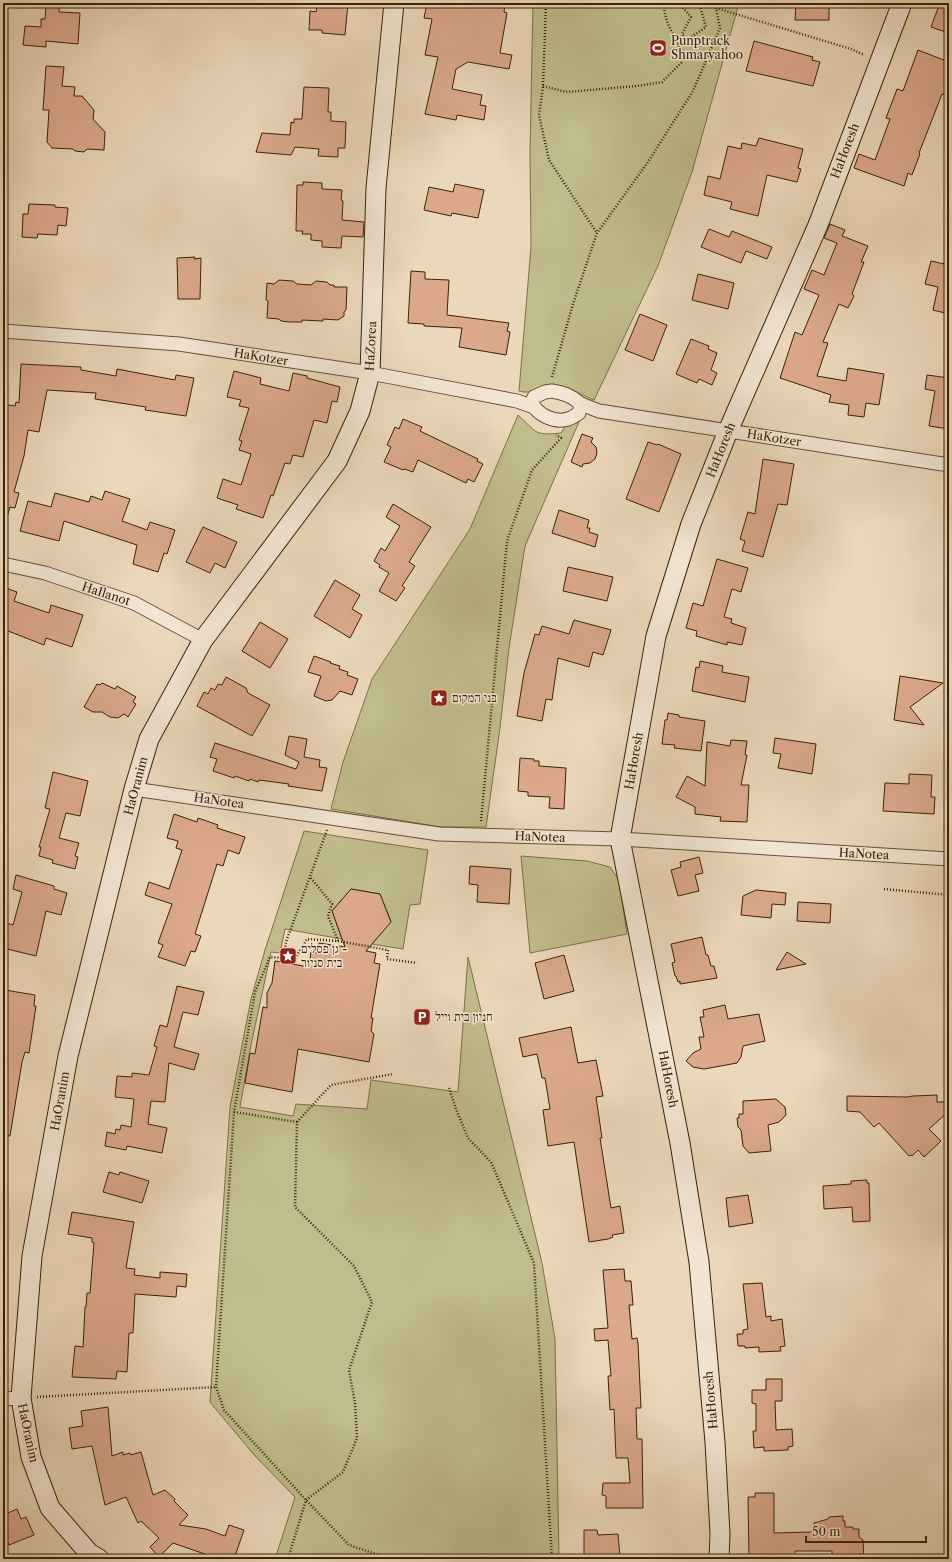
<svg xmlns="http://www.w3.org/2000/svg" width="952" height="1562" font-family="'Libre Caslon Text','Frank Ruhl Libre',serif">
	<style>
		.green { fill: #c0bc8b; stroke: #7c7047 }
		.building { fill: #dba88c; stroke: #382303 }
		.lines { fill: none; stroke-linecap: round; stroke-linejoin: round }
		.street-casing { stroke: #655031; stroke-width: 15 }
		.secondary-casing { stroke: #382303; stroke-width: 21 }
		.path { stroke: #382303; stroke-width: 2.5; stroke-dasharray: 1 2; stroke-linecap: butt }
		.street { stroke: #f2e5d3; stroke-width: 13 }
		.secondary { stroke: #f2e5d3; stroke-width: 19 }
		.labels { text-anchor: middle; stroke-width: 3; stroke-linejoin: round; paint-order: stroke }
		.poi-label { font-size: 12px; fill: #382303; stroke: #f2e5d3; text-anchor: start }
		.street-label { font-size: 12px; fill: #382303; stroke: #f2e5d3 }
	</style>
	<rect width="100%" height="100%" fill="#ebd7bb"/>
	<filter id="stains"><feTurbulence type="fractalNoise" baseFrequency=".005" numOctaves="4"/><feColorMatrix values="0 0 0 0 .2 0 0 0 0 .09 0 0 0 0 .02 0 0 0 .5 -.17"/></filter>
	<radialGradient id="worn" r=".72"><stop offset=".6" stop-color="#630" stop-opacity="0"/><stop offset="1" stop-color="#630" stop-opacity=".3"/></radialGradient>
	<g class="green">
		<path d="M533 3H739L692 172 658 266 594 400C585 397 576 390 567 389 553 387 531 395 519 391L531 247 530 153Z"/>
		<path d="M518 415C537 432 533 436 561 433L566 425 579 422 525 546 509 648 500 728 486 827H441L331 809 343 762 372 679 470 529Z"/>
		<path d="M304 831 428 850 420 904 410 905 403 949 372 944 391 921 380 894 351 889 332 911 342 939 285 929 280 953 271 952 251 1045 240 1107 293 1116 296 1104 367 1109 371 1080 458 1092 468 957 542 1263 555 1339 559 1559H275L295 1497 255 1456 210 1402 230 1107 251 999 265 950Z"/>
		<path d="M521 856 587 861 610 867 619 880 627 934 530 953Z"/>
	</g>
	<g class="building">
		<path d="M325 3H348L345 35 322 33V30H309L310 11 316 12 317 5 324 6Z"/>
		<path d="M427 3H496L505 5 504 12 507 13 500 53 512 55 509 69 468 62 456 69 452 89 482 95 480 105 486 106 484 120 457 115 456 120 425 114 438 57 425 55 432 19 424 18Z"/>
		<path d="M796 3H829V20H795Z"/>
		<path d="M940 3H949V33L931 27Z"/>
		<path d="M46 6 59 7V12L80 13 78 44 46 41V47L23 45 25 26 41 27V19H45Z"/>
		<path d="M754 41 813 57 812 60 820 62 813 86 746 71Z"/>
		<path d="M918 50 949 62V96L942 94 919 153 920 154 912 175 908 173 904 186 854 168 859 154 875 160 890 119 886 118 897 89 903 91Z"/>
		<path d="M46 66 64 67 62 86 75 87 74 96H82L94 110 93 119 105 132 104 150 87 149 84 152 75 151 73 149 52 148 47 142 49 110H43Z"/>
		<path d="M304 87 329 88 328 112H331V121L346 122 345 148H338V157L318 156 319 149 295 147 291 155 256 152 262 133 290 135 291 122 294 123V119H302Z"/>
		<path d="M759 138 803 149 798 168 801 169 797 182 767 175 758 216 730 209 732 202 704 195 708 176 720 179 728 146 741 149 742 143 756 146Z"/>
		<path d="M303 182 322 183V189L342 190 341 200 343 201 342 220 364 222 363 237 342 236 341 248 322 247V241L311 240V234H302L303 231H296L297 185H303Z"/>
		<path d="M455 184 484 190 478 218 452 213 451 216 424 210 429 187 453 192Z"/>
		<path d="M29 204 55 205V207L68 208 66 226 58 225 57 235 38 234 37 238 22 237 23 214H28Z"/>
		<path d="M830 224 845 230 842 236 868 246 861 262H864L852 294 854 296 848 308 839 304 823 342 828 343 817 376 846 381 848 368 884 374 879 405 866 403 864 417 848 415 849 405 829 402 831 395 780 378 795 332 802 335 819 295 804 289 812 270 824 275 837 243 824 238Z"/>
		<path d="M709 229 729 237 732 231 772 247 767 259 746 251 741 263 701 247Z"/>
		<path d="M195 257 194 259 201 258 200 299H178L177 258Z"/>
		<path d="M931 261 944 264V262L949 263V314L933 310 938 287 925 284Z"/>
		<path d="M411 271 425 272V279L449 280 447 315 509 323 507 331 510 332 506 355 459 347 462 328 424 326V324L408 323Z"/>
		<path d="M698 274 734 283 728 309 692 300Z"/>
		<path d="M279 280 293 281 297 284 311 285 316 281 327 282 330 285H334V287H347L346 310 344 312V316L338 320 323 319V321L302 320V322H289L281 321 279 319 267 318 268 301 266 300 267 283 274 284Z"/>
		<path d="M640 314 667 325 653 361 625 350Z"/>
		<path d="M691 339 709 346 708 349 717 353 711 370 717 373 712 385 699 379 697 383 676 374Z"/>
		<path d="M21 364 81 367V370L116 376 117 369 175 380 176 375 194 378 186 416 145 410 146 407 95 399 96 393 47 390 39 432 28 430 24 456 14 492 19 493 15 508 10 507 7 517H3V465L8 445 3 442V404L15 406 16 402 19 403Z"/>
		<path d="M234 371 261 378 260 384 289 391 293 373 307 376V378L340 387 337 402 332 401 327 423 314 420 303 457 293 455 290 464 285 463 273 496 271 495 263 518 236 509 238 505 217 498 223 479 241 485 251 454 239 450 242 441 239 440 249 408 239 406 241 400 227 397Z"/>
		<path d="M927 375 949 378V429L929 426 935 391 925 389Z"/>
		<path d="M403 419 422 427 420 431 478 459 477 461 483 464 474 482 468 479 466 483 418 460 413 472 404 469 403 470 384 462 391 447 387 445 395 427 399 429Z"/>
		<path d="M582 434 593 438 591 442 596 447 597 453 595 459 590 463 583 464 582 467 571 462Z"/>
		<path d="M648 442 657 445 658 444 681 454 659 512 626 499Z"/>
		<path d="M763 459 794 464 787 505 778 504 763 557 742 551 745 541 740 539 748 512 755 514Z"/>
		<path d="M105 491 130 499 122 521 147 530 150 522 175 530 167 554 164 553 158 572 133 564 137 545 64 521 59 541 20 531 28 501 51 507 55 493 89 502 91 496 102 500Z"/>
		<path d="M393 504 431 527 409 562 415 566 402 586 405 588 396 601 379 591 389 573 379 567 380 565 374 561 381 548 385 551 400 526 386 517Z"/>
		<path d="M559 510 589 520 587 528H590L589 532 598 535 595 547 552 533Z"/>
		<path d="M203 527 237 542 225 568 215 563 210 573 186 562Z"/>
		<path d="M717 559 748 568 741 592 732 589 724 617 732 619 731 623 746 628 742 645 727 642V645L696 636 697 631 686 628 693 603 703 606Z"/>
		<path d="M568 567 613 577 607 601 563 591Z"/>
		<path d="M335 580 360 595 352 609 362 615 350 638 314 616Z"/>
		<path d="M3 587 17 592 14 601 49 613 51 605 83 615 72 647 46 638 44 645 3 629Z"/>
		<path d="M574 620 611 630 603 655 593 652 589 667 558 658 552 700 546 699 542 721 517 716 524 673 535 634 539 635 542 626 569 634Z"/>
		<path d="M260 622 288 639 270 668 242 651Z"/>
		<path d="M314 656 331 662 330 663 340 666 339 669 348 672 347 675 358 679 352 695 340 691 332 700 326 701 314 696 321 676 308 672Z"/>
		<path d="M700 661 723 666 722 672 749 677 745 702 692 691 696 667 699 668Z"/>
		<path d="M900 676 943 683 910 707 924 725 894 720Z"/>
		<path d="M226 677 246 688 248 693 270 705 252 736 197 706 204 692 208 694 211 688 215 690 218 684 222 685Z"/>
		<path d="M102 683 115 689 117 686 136 697 133 702 136 704 128 717 124 714 118 718 110 717 102 712H93L84 707 97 684 100 685Z"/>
		<path d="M668 713 679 715V717L705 721 701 751 674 748 675 745 662 744 665 720H667Z"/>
		<path d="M289 736 307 739 304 757 320 760 319 767 327 768 322 791 288 786 289 784 259 780 258 782 250 779 249 781 235 776 234 778 213 771 217 759 210 757 215 743 296 769 299 762 285 755Z"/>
		<path d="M775 738 816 744 812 774 778 768 781 754 773 753Z"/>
		<path d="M731 740 747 741 745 755H747L741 785H749L747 822 720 821 721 817 695 814V807L676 797 687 776 705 786 707 742 730 746Z"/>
		<path d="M520 758 534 759V761H539V766L566 768 564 809 549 808 550 797 528 796V792L518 791Z"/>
		<path d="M53 772 88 781 80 816 66 813 59 838 79 843 75 856 78 857 75 869 52 863 53 860 39 856 41 847H39L50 809 45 808Z"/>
		<path d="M909 774 932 775 931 797H935L934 814 883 811 885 783 909 784Z"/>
		<path d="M174 814 197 822 198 818 218 825 217 828 245 837 239 854 228 850 223 866 217 864 195 934 201 936 195 952 191 951 185 966 158 957 163 945 158 943 172 904 145 895 149 882 169 889 182 850 176 848 178 841 167 838Z"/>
		<path d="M699 857 703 873 695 875 699 891 678 896 671 870 681 867 680 862Z"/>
		<path d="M470 866 511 869 509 904 477 902 478 885 469 884Z"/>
		<path d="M16 875 54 886V889L67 893 61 915 46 911 36 956 3 948V922L13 925 22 892 13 889Z"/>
		<path d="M351 889 380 894 391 922 366 951 376 953 374 963 380 964 371 1018H373L371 1031 374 1034 369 1062 298 1049 292 1092 245 1083 250 1053 255 1054 263 1007 267 1008V993L272 983 275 961 309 967 311 952 317 953 319 943 345 947 332 911Z"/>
		<path d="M756 890 786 893 785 905 772 904 771 918 741 915 743 896Z"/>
		<path d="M798 902 831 904 830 923 797 921Z"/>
		<path d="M702 937 706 955H708L711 966H714L717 978 680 984V981L678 982 676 976H675L672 963 675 962 671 944Z"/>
		<path d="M787 952 806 964 776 970Z"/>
		<path d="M564 955 574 991 544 999 535 963Z"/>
		<path d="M177 986 204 992 198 1015 183 1012 174 1047 199 1054 194 1070 169 1063 165 1102 151 1101 148 1124 167 1128 162 1153 127 1146 126 1150 105 1146 107 1132 115 1134 116 1129 120 1130 121 1125 131 1127 134 1099 115 1097 117 1076 132 1077V1073L149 1075 157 1047 154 1046 160 1025 167 1027Z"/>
		<path d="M5 990 35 995 34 1006H36L29 1053 25 1052 22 1062 10 1136 3 1135V1005Z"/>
		<path d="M725 1005 728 1019 759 1014 765 1041 743 1046 741 1057 737 1063 704 1069 693 1067 686 1061 693 1053 701 1049 699 1037H704L700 1017H704L703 1010Z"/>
		<path d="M571 1027 578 1063 596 1060 603 1096 596 1097 602 1138H600L611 1208 620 1206 624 1233 612 1235 613 1237 608 1239 589 1242 574 1142 548 1146 543 1110 550 1109 545 1078H542L537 1054 523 1057 519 1038Z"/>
		<path d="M937 1095V1102H949V1111L929 1129 941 1141 924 1157 918 1150 912 1156 911 1155 909 1156 879 1123 874 1127 860 1112 847 1111V1096L907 1097 913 1096Z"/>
		<path d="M776 1099 785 1107 786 1115 779 1122 768 1125 771 1151 749 1153 743 1146 741 1130 738 1127 737 1118H739V1114H743V1101Z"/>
		<path d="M109 1172 119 1175 120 1172 149 1181 142 1203 103 1192Z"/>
		<path d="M867 1180V1183H869L870 1221 853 1222 852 1207 824 1209 823 1186 851 1184V1181Z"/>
		<path d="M748 1195 753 1223 729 1227 726 1198Z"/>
		<path d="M72 1212 134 1222 126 1268 135 1269 134 1275 160 1278V1272L187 1274 186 1287 177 1286 176 1297 135 1294 133 1333H129L127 1372 117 1371 116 1379 72 1377 75 1346 83 1347 85 1307H86L87 1293H90L94 1243 92 1242V1238L68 1234Z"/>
		<path d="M624 1269 625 1281H631L633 1305H629L632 1339 637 1338 638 1343 641 1408H636L637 1439H642L643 1508H606V1496L602 1495 603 1483H630L628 1458H616L614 1409 610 1410 608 1376H611L608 1340 595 1341 594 1329 608 1328 603 1270Z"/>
		<path d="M762 1283 766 1317 771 1316V1321L782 1319 785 1346 780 1347 781 1351 759 1352V1347L745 1348V1346H738L737 1334H743V1330L748 1329 743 1284Z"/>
		<path d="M766 1379H782V1401H775L776 1430 792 1429 793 1446 788 1447V1450L764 1451V1447L754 1448 753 1431H756V1404L752 1403V1390H766Z"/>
		<path d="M108 1407 112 1456 123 1452V1455L130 1453 131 1455 141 1452 153 1495 165 1490 175 1499 174 1501 188 1515 179 1525 206 1529 225 1536 229 1525 244 1530 234 1559H219L173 1543 159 1557 150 1547 159 1538 141 1521 138 1523 126 1497 105 1505 92 1446 72 1449 69 1428 83 1426 81 1411Z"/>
		<path d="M755 1493H774V1533L812 1532V1530H814V1523L828 1519 829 1517 843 1516V1521H845V1527H853V1529H859V1537L863 1540 864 1559H840V1556H832V1551H795V1559H749L748 1497H755Z"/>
		<path d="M17 1509 21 1519 26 1517 34 1535 9 1545 3 1532V1515Z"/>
		<path d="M584 1530H597L598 1535 618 1534 620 1557 584 1558Z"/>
	</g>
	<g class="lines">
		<defs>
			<g id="street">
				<path d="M3 331 179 344 370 373 517 401 534 407"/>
				<path d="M552 391C564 393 572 396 581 404L579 413C576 415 572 418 568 419 555 423 536 415 532 402L534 397 545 392Z"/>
				<path d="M581 404 599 411 949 465"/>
				<path d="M3 564 45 573 134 603 203 640"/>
				<path d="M134 789 439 834 620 839 949 859"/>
				<path d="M3 1399 21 1398"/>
			</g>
			<g id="secondary">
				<path d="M99 1559 89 1553 50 1508 31 1457 21 1398 32 1256 68 1056 134 789 149 739 203 640 337 461 360 411 370 373 376 188 394 3"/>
				<path d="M719 1559 720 1534 715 1442 699 1262 680 1143 620 839 656 636 691 524 728 431 818 225 902 3"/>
			</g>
		</defs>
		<use href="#street" class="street-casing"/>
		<use href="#secondary" class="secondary-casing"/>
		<g class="path">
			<path d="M546 3 543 86 539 115 549 160 597 233"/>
			<path d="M679 3 691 17 682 34 687 40 706 27 700 6 696 3"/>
			<path d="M716 8 851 49 864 55"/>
			<path d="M543 86 566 92 637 86 662 82 681 63 684 54C676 39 663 21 664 3"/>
			<path d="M552 377 573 304 597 233 648 162 693 91 720 28 716 8 713 3"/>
			<path d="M481 821 507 541 532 470 561 438 556 435"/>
			<path d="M327 830 286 942 284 958 270 957 255 992 234 1112 216 1387 224 1410 306 1500 349 1545 391 1559"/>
			<path d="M884 889 949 895"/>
			<path d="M338 941 388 950 387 959 417 963"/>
			<path d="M284 958 294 960 307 939 338 941 328 916 332 904 310 877"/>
			<path d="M449 1088 456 1109 468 1138 491 1162 534 1263 552 1559"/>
			<path d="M234 1112 297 1122 295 1207 354 1266 372 1302 349 1370 355 1403 357 1438 343 1472 306 1500 288 1559"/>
			<path d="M297 1122 331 1085 393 1074"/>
			<path d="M37 1397 216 1387"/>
		</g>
		<use href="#street" class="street"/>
		<use href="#secondary" class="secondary"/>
	</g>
	<defs>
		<symbol id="stadium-square" viewBox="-11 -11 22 22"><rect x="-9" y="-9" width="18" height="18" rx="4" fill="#8f2418" stroke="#f2e5d3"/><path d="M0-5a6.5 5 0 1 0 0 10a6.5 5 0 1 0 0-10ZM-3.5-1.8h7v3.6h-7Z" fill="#fff"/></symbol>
		<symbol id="sight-square" viewBox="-11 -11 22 22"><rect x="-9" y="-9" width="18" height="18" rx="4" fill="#8f2418" stroke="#f2e5d3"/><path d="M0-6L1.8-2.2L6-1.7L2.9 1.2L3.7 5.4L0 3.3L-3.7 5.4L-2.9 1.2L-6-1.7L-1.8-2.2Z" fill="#fff"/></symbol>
		<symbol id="parking-square" viewBox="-11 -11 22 22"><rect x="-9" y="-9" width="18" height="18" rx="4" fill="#8f2418" stroke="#f2e5d3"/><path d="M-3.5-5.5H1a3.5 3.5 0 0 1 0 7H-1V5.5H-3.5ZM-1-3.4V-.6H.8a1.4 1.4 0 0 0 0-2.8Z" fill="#fff"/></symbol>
	</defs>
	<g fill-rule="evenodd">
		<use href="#stadium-square" x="648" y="38" width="20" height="20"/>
		<use href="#sight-square" x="429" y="688" width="20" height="20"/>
		<use href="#sight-square" x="278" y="946" width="20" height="20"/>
		<use href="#parking-square" x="412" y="1007" width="20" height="20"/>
	</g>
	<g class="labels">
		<g class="poi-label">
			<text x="671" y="45">Punptrack<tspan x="671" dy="14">Shmaryahoo</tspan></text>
			<text x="452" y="702">בני המקום</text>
			<text x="301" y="953">גן פסלים -<tspan x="301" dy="14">בית סניור</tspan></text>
			<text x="435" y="1021">חניון בית וייל</text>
		</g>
		<g class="street-label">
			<text transform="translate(845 151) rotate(-69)" y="4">HaHoresh</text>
			<text transform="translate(371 346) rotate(-87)" y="4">HaZorea</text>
			<text transform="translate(261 357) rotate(9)" y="4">HaKotzer</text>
			<text transform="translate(774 438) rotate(9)" y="4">HaKotzer</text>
			<text transform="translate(721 450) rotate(-68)" y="4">HaHoresh</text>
			<text transform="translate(106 594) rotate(18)" y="4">HaIlanot</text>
			<text transform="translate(634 761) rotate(-80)" y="4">HaHoresh</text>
			<text transform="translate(136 786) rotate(-75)" y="4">HaOranim</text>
			<text transform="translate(219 801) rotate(8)" y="4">HaNotea</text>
			<text transform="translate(540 837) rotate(2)" y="4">HaNotea</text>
			<text transform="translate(864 854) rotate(3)" y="4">HaNotea</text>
			<text transform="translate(668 1079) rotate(79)" y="4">HaHoresh</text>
			<text transform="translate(60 1101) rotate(-80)" y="4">HaOranim</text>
			<text transform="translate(711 1400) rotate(-95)" y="4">HaHoresh</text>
			<text transform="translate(28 1433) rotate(78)" y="4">HaOranim</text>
		</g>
	</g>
	<rect width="952" height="1562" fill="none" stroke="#ebd7bb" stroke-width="16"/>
	<rect x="4" y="4" width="944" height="1554" fill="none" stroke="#382303" stroke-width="2"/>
	<rect x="8" y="8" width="936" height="1546" fill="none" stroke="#382303"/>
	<path d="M806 1536v6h120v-6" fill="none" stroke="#382303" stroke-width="2"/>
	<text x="812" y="1536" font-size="12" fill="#382303" stroke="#f2e5d3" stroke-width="3" paint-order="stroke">50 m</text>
	<rect width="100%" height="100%" filter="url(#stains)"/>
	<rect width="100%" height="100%" fill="url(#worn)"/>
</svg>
